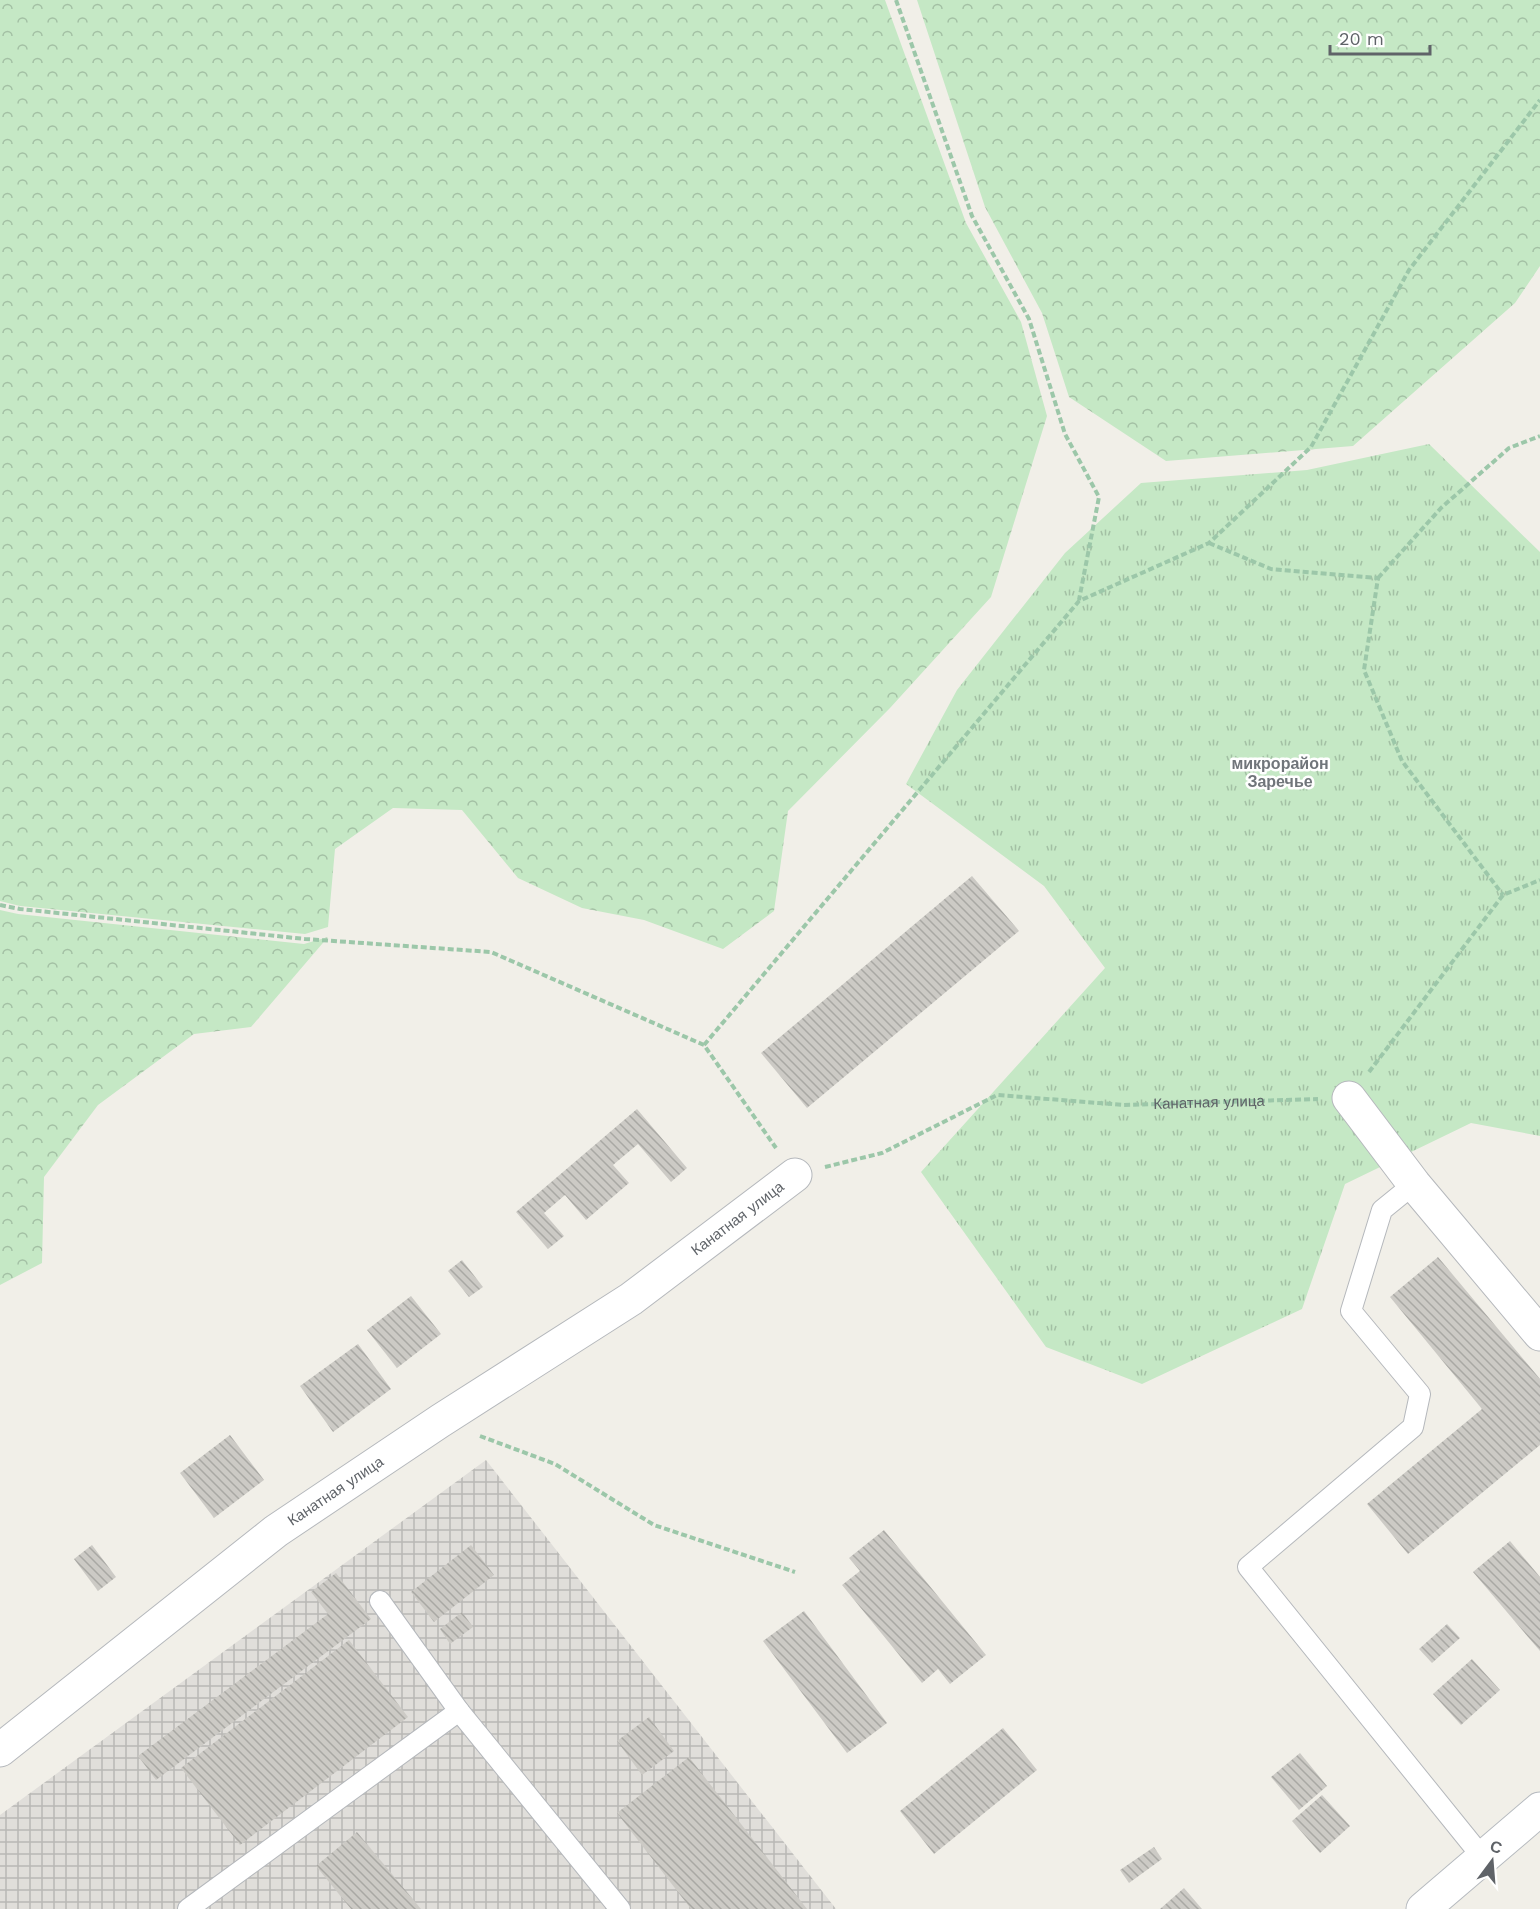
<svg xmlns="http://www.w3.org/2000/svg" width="1540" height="1909" font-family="'Work Sans',sans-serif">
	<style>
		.industrial { fill: url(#industrial-grid) }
		.grass { fill: url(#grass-tufts) }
		.forest { fill: url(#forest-crowns) }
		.building { fill: url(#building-back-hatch) }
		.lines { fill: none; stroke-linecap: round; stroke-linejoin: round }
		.lane-casing { stroke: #b5b8bc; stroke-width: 22 }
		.street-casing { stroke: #b5b8bc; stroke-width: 35 }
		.secondary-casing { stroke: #b6babf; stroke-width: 35 }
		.path { stroke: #9cc7a9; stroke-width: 4; stroke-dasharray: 6 3; stroke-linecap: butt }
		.lane { stroke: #fff; stroke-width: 20 }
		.street { stroke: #fff; stroke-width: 33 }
		.secondary { stroke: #fff; stroke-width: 33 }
		.labels { text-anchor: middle; stroke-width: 5; stroke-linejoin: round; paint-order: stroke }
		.street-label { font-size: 15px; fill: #5f6368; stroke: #fff }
		.neighbourhood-label { font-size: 16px; font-weight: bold; fill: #70757a; stroke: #fff }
	</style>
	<defs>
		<pattern id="industrial-grid" width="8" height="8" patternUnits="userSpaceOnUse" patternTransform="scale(1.5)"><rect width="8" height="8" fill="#e0deda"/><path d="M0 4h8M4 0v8" fill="none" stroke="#b9b8b5"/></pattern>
		<pattern id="grass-tufts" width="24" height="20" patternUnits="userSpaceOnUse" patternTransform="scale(1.5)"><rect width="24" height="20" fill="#c5e8c5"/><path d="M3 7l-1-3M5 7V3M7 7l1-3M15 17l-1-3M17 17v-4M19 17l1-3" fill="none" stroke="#a3c0a4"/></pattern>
		<pattern id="forest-crowns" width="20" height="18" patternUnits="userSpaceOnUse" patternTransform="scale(1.5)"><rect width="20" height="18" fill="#c5e8c5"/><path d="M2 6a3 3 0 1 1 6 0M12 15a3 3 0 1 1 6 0" fill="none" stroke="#a3c0a4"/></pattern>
		<pattern id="building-back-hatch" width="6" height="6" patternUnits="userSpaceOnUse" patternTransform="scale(1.5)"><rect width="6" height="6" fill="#cccac5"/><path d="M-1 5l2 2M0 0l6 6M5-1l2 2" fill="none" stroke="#a9a8a4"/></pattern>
	</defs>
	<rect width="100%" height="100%" fill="#f1efe8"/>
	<path class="industrial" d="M486 1460 836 1909H0V1815Z"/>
	<path class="grass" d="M1429 444 1540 552V1136L1471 1123 1345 1184 1302 1309 1142 1384 1046 1347 921 1172 1105 968 1044 886 906 784 957 690 1065 553 1141 483 1307 470Z"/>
	<g class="forest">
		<path d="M0 0H885L966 223 1021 322 1047 416 991 597 890 708 788 811 774 911 723 949 644 920 582 908 518 878 462 810 393 808 335 849 328 927 305 934 20 906 0 901Z"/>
		<path d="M917 0H1540V266L1515 303 1353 446 1166 461 1069 397 1042 313 985 207Z"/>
		<path d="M0 910 18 914 304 944 328 937 251 1027 194 1034 98 1105 44 1177 42 1263 0 1285Z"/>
	</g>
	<g class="building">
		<path d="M972 876 1019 931 807 1108 761 1053Z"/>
		<path d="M637 1109 687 1168 671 1182 638 1144 613 1165 629 1183 586 1220 565 1195 544 1213 564 1236 548 1249 516 1212Z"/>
		<path d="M1438 1257 1540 1379V1445L1408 1554 1367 1504 1482 1409 1390 1297Z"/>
		<path d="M462 1260 483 1287 469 1297 448 1271Z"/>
		<path d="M411 1296 441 1334 397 1368 367 1330Z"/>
		<path d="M358 1344 391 1389 333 1432 300 1386Z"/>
		<path d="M230 1435 264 1480 214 1518 180 1473Z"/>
		<path d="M884 1530 986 1655 950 1684 938 1669 922 1683 842 1585 860 1571 849 1558Z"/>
		<path d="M1510 1541 1540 1577V1651L1473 1572Z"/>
		<path d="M92 1545 116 1577 98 1591 74 1559Z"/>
		<path d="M471 1545 494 1575 434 1622 411 1592Z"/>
		<path d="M336 1573 371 1619 156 1780 138 1756 328 1614 311 1592Z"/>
		<path d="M804 1611 887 1723 847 1753 763 1641Z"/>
		<path d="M462 1612 473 1627 450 1644 440 1629Z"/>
		<path d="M1447 1624 1460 1638 1432 1663 1419 1649Z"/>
		<path d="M349 1640 408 1717 240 1845 181 1768Z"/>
		<path d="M1472 1659 1500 1690 1461 1725 1433 1694Z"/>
		<path d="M649 1717 674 1751 642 1775 617 1741Z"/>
		<path d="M1003 1728 1037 1770 934 1854 900 1811Z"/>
		<path d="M1300 1753 1327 1786 1299 1810 1271 1777Z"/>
		<path d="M689 1757 807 1909H691L617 1813Z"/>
		<path d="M1322 1795 1350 1826 1320 1853 1292 1821Z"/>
		<path d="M357 1832 421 1909H351L316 1866Z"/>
		<path d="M1154 1847 1162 1859 1129 1883 1120 1870Z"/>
		<path d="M1184 1888 1202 1909H1160Z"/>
	</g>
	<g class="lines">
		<defs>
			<g id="lane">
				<path d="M1414 1184 1382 1210 1351 1311 1420 1394 1413 1427 1248 1567 1483 1858"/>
				<path d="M380 1601 459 1711 620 1909"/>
				<path d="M188 1909 459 1711"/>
			</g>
			<g id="street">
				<path d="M1349 1098 1414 1184 1540 1334"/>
				<path id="s2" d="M0 1750 276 1531 440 1421 631 1299 795 1175"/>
			</g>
			<path id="secondary" d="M1423 1909 1540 1809"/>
		</defs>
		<use href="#lane" class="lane-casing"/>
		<use href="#street" class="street-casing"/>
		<use href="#secondary" class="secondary-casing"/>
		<g class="path">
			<path d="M896 0 972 216 1029 319 1065 434 1099 497 1079 600"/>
			<path d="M1209 543 1271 569 1378 578 1364 670 1402 761 1503 895"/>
			<path d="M1378 578 1441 508 1509 448 1540 436"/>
			<path d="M0 905 20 909 305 939 491 952 704 1045 776 1148"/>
			<path d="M704 1045 1079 601 1209 543 1311 447 1409 270 1540 100"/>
			<path d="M1369 1072 1503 895 1540 880"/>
			<path id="s1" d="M825 1167 882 1153 997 1095 1124 1105 1318 1099"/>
			<path d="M480 1436 555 1464 654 1525 795 1572"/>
		</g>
		<use href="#lane" class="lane"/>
		<use href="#street" class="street"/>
		<use href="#secondary" class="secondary"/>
	</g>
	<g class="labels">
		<g class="street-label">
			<text dy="5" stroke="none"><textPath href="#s1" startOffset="400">Канатная улица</textPath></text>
			<text dy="5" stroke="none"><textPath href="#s2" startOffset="910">Канатная улица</textPath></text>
			<text dy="5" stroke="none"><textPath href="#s2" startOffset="424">Канатная улица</textPath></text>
		</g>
		<g class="neighbourhood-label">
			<text x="1280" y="769">микрорайон<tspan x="1280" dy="18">Заречье</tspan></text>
		</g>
	</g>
	<g transform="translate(1492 1861) rotate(16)" stroke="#ffffff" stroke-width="4.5" paint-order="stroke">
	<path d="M0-4.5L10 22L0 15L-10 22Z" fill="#5f6368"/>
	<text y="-9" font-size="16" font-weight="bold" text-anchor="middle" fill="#5f6368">С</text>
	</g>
	<path d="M1330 45v9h100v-9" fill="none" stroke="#5f6368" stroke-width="3"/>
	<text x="1339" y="45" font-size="18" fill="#5f6368" stroke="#ffffff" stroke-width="4.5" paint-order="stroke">20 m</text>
</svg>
